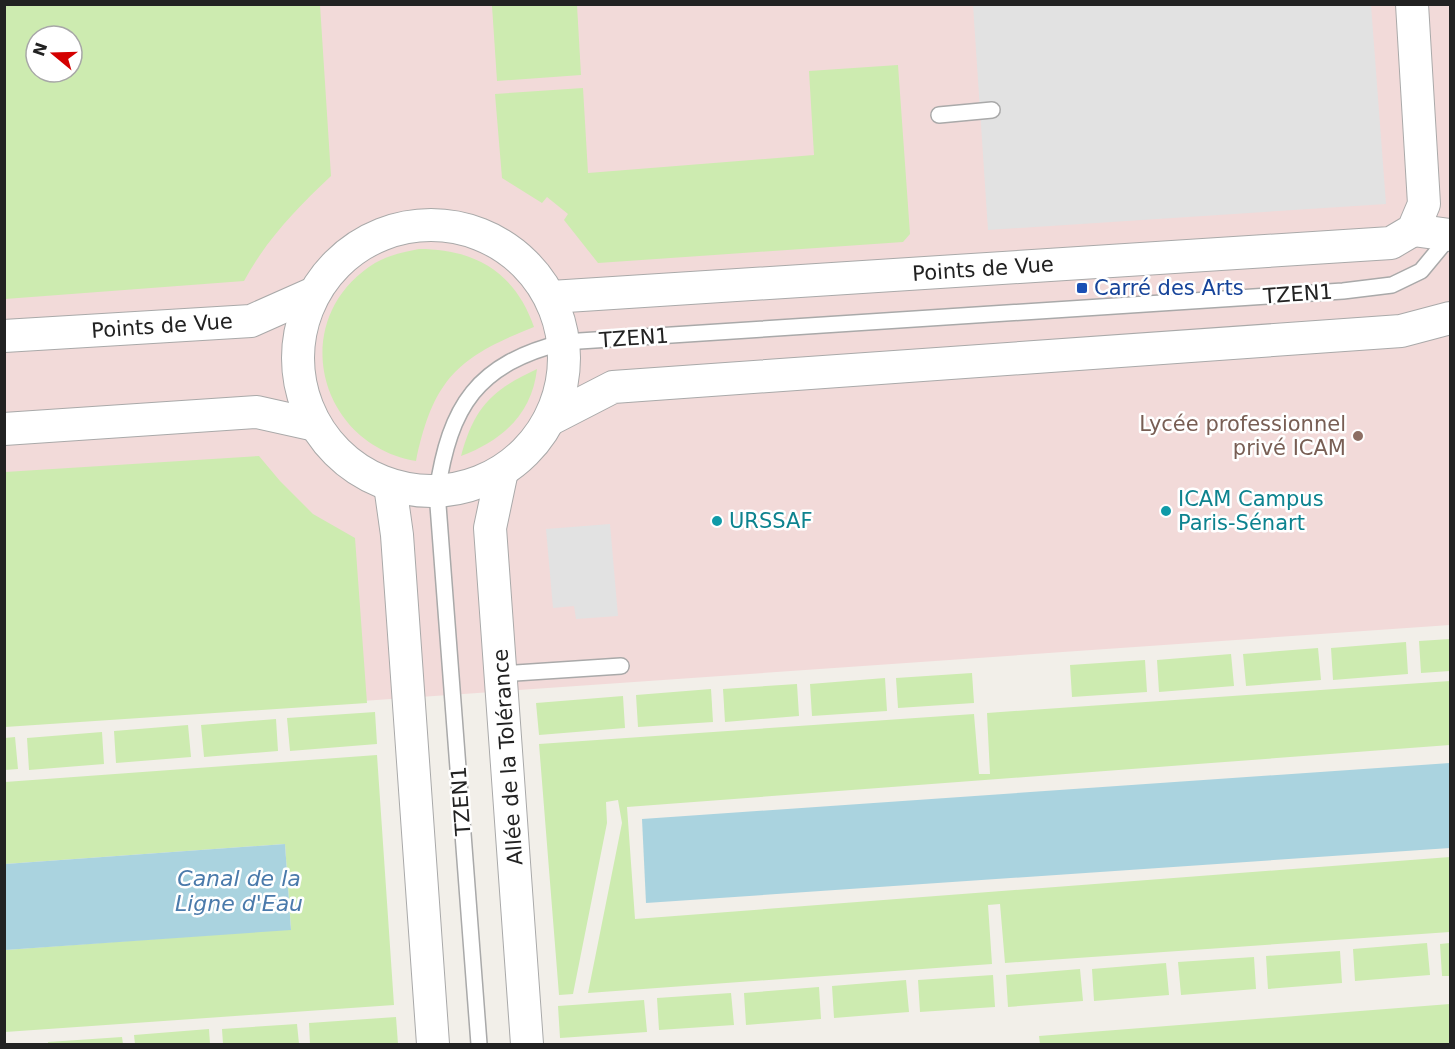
<svg xmlns="http://www.w3.org/2000/svg" width="1455" height="1049" font-family="'DejaVu Sans',sans-serif">
	<style>
		.commercial { fill: #f2dad9; fill-rule: evenodd }
		.grass { fill: #cdebb0; fill-rule: evenodd }
		.parking { fill: #e2e2e2 }
		.water { fill: #aad3df }
		.lines { fill: none; stroke-linecap: round; stroke-linejoin: round }
		.service-casing { stroke: #a9a9a9; stroke-width: 18 }
		.minor-casing { stroke: #a9a9a9; stroke-width: 34 }
		.service { stroke: #fff; stroke-width: 15 }
		.minor { stroke: #fff; stroke-width: 32 }
		.transit-dot { fill: #1a4fb4; stroke: #fff; stroke-width: 2 }
		.education-dot { fill: #8d6e63; stroke: #fff; stroke-width: 2 }
		.culture-dot { fill: #0f9aa8; stroke: #fff; stroke-width: 2 }
		.labels { text-anchor: middle; stroke-width: 5; stroke-linejoin: round; paint-order: stroke }
		.street-label { font-size: 21px; fill: #222; stroke: #fff }
		.transit-label { font-size: 21px; fill: #164399; stroke: #fff; text-anchor: start }
		.education-label { font-size: 21px; fill: #785e54; stroke: #fff; text-anchor: end }
		.culture-label { font-size: 21px; fill: #0d838f; stroke: #fff; text-anchor: start }
		.water-label { font-size: 22px; font-style: italic; fill: #4a7aab; stroke: #fff }
	</style>
	<rect width="100%" height="100%" fill="#f2efe9"/>
	<path class="commercial" d="M5 5H1450V625L5 726ZM36 36H72V72H36Z"/>
	<g class="grass">
		<path d="M5 4 320 5 331 176C296 209 267 239 244 281L5 299ZM36 36H72V72H36Z"/>
		<path d="M577 5 581 75 497 81 492 6Z"/>
		<path d="M898 65 910 234 903 242 598 263 564 220 568 214 547 197 542 203 502 178 495 94 583 88 588 173 814 155 809 71Z"/>
		<path d="M419 249C475 249 515 272 534 327 457 357 433 380 416 461 317 444 286 318 375 263 389 255 404 252 419 249Z"/>
		<path d="M537 369C532 414 502 441 461 456 474 407 492 390 537 369Z"/>
		<path d="M259 456 280 481 313 514 355 538 367 703 5 727V472Z"/>
		<path d="M1450 639V671L1421 673 1419 641Z"/>
		<path d="M1406 642 1408 674 1333 680 1331 648Z"/>
		<path d="M1318 648 1321 680 1246 686 1243 654Z"/>
		<path d="M1231 654 1234 686 1159 692 1157 660Z"/>
		<path d="M1145 660 1147 692 1072 697 1070 665Z"/>
		<path d="M972 673 974 703 898 708 896 678Z"/>
		<path d="M885 678 887 711 812 716 810 684Z"/>
		<path d="M1450 681V745L627 807 635 919 1450 857V932L1005 963 1000 904 988 905 992 964 588 993 622 823 618 800 606 802 607 823 573 994 559 995 539 744 974 714 979 774H990L987 713Z"/>
		<path d="M797 684 799 716 725 722 723 689Z"/>
		<path d="M711 689 713 722 638 727 636 695Z"/>
		<path d="M623 696 625 728 539 735 536 703Z"/>
		<path d="M375 712 377 744 290 751 287 718Z"/>
		<path d="M276 719 278 751 204 757 201 725Z"/>
		<path d="M188 725 191 757 116 763 114 731Z"/>
		<path d="M102 732 104 764 29 770 27 738Z"/>
		<path d="M15 737 18 769 5 770V738Z"/>
		<path d="M377 755 394 1005 5 1032V950L291 929 285 844 5 864V782Z"/>
		<path d="M1427 943 1430 975 1355 981 1353 949Z"/>
		<path d="M1450 943V976H1442L1440 944Z"/>
		<path d="M1340 951 1342 983 1268 989 1266 956Z"/>
		<path d="M1254 957 1256 989 1181 995 1178 962Z"/>
		<path d="M1166 963 1169 995 1094 1001 1092 969Z"/>
		<path d="M1080 969 1083 1001 1008 1007 1006 975Z"/>
		<path d="M993 975 995 1007 920 1012 918 980Z"/>
		<path d="M906 980 909 1012 834 1018 832 986Z"/>
		<path d="M819 987 821 1019 746 1025 744 993Z"/>
		<path d="M731 993 734 1025 659 1030 657 998Z"/>
		<path d="M644 1000 647 1032 560 1038 558 1006Z"/>
		<path d="M1450 1004V1044H1040L1039 1036Z"/>
		<path d="M396 1017 398 1044H310L309 1023Z"/>
		<path d="M297 1024 299 1044H223L222 1029Z"/>
		<path d="M209 1029 210 1044H135L134 1035Z"/>
		<path d="M122 1037 123 1044H48V1042Z"/>
	</g>
	<g class="parking">
		<path d="M973 5H1371L1386 204 988 230Z"/>
		<path d="M610 524 618 616 576 619 574 606 553 608 546 529Z"/>
	</g>
	<g class="water">
		<path d="M1450 763V848L646 903 642 819Z"/>
		<path d="M285 844 291 930 5 950V864Z"/>
	</g>
	<g class="lines">
		<defs>
			<g id="service">
				<path d="M939 115 992 110"/>
				<path d="M502 674 621 666"/>
				<path d="M479 1044 437 492C450 405 477 364 564 342L1343 291 1392 285 1421 271 1450 236"/>
			</g>
			<g id="minor">
				<circle cx="431" cy="358" r="133"/>
				<path d="M1413 230 1450 235"/>
				<path d="M551 297 1391 243 1413 230 1424 204 1412 4"/>
				<path d="M4 336 251 321 314 293"/>
				<path d="M549 420 613 387 1401 331 1450 318"/>
				<path d="M4 429 257 412 315 425"/>
				<path d="M502 471 490 528 527 1044"/>
				<path d="M390 485 397 535 433 1044"/>
			</g>
		</defs>
		<use href="#service" class="service-casing"/>
		<use href="#minor" class="minor-casing"/>
		<use href="#service" class="service"/>
		<use href="#minor" class="minor"/>
	</g>
	<rect class="transit-dot" x="1076" y="282" width="12" height="12" rx="3"/>
	<circle class="education-dot" cx="1358" cy="436" r="6"/>
	<g class="culture-dot">
		<circle cx="1166" cy="511" r="6"/>
		<circle cx="717" cy="521" r="6"/>
	</g>
	<g class="labels">
		<g class="street-label">
			<text transform="translate(983 269) rotate(-4)" y="7">Points de Vue</text>
			<text transform="translate(1298 294) rotate(-4)" y="7">TZEN1</text>
			<text transform="translate(162 326) rotate(-4)" y="7">Points de Vue</text>
			<text transform="translate(634 338) rotate(-4)" y="7">TZEN1</text>
			<text transform="translate(508 757) rotate(-94)" y="7">Allée de la Tolérance</text>
			<text transform="translate(461 801) rotate(-94)" y="7">TZEN1</text>
		</g>
		<g class="transit-label">
			<text x="1094" y="295">Carré des Arts</text>
		</g>
		<g class="education-label">
			<text x="1346" y="431">Lycée professionnel<tspan x="1346" dy="24">privé ICAM</tspan></text>
		</g>
		<g class="culture-label">
			<text x="1178" y="506">ICAM Campus<tspan x="1178" dy="24">Paris-Sénart</tspan></text>
			<text x="729" y="528">URSSAF</text>
		</g>
		<g class="water-label">
			<text x="239" y="886">Canal de la<tspan x="239" dy="25">Ligne d'Eau</tspan></text>
		</g>
	</g>
	<rect width="1455" height="1049" fill="none" stroke="#222222" stroke-width="12"/>
	<g transform="translate(54 54) rotate(289)"><circle r="28" fill="#ffffff" stroke="#a7a7a7" stroke-width="1.5"/>
	<path d="M0-4.5L10 22L0 15L-10 22Z" fill="#d40000"/>
	<text y="-9" font-size="16" font-weight="bold" text-anchor="middle" fill="#222222">N</text>
	</g>
</svg>
